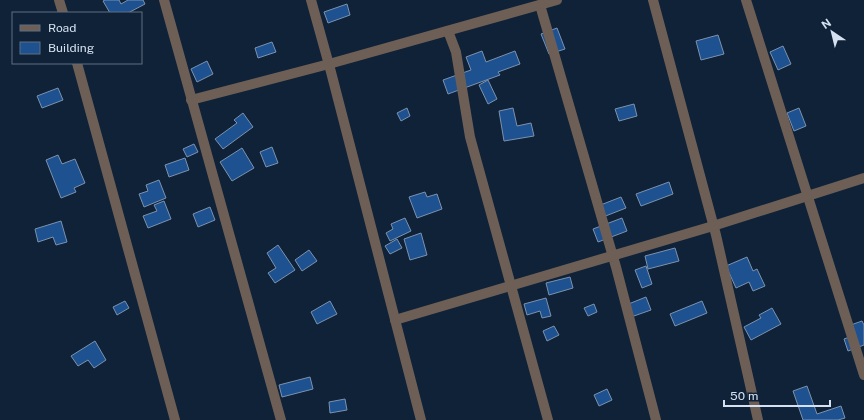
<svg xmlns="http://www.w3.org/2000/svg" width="864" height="420" font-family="'Public Sans',sans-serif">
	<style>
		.building { fill: #1e518f; stroke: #7c92ae }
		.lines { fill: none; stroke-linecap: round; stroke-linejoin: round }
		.minor { stroke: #6d5f56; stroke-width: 10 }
	</style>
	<rect width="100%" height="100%" fill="#102238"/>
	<g class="building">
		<path d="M105 0H119L121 4 128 0H143L145 4 128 13H110L103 1Z"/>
		<path d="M347 4 350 15 328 23 324 12Z"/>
		<path d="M557 28 565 49 549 54 541 34Z"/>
		<path d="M718 35 724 54 701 60 696 41Z"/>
		<path d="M272 42 276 52 258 58 255 48Z"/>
		<path d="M783 46 791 64 778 70 770 52Z"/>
		<path d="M482 51 486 62 515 51 520 64 498 72 500 75 448 94 443 80 471 70 466 57Z"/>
		<path d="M207 61 213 74 197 82 191 69Z"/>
		<path d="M488 80 497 99 488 104 479 85Z"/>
		<path d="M58 88 63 100 42 108 37 96Z"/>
		<path d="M634 104 637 116 619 121 615 109Z"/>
		<path d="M407 108 410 116 401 121 397 113Z"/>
		<path d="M513 108 517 126 531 123 534 136 504 141 499 111Z"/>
		<path d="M799 108 806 126 794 131 787 113Z"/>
		<path d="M243 113 253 127 223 149 215 139 237 123 234 120Z"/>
		<path d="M194 144 198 152 187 157 183 149Z"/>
		<path d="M272 147 278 163 266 167 260 152Z"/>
		<path d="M242 148 254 168 232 181 220 162Z"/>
		<path d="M58 155 62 164 75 159 85 183 74 188 76 192 61 198 46 160Z"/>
		<path d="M185 158 189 170 169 177 165 165Z"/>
		<path d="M159 180 166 198 144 207 139 194 148 191 146 185Z"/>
		<path d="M669 182 673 194 641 206 636 194Z"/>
		<path d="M425 192 427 197 437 194 442 209 417 218 409 197Z"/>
		<path d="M621 197 626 208 603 217 598 206Z"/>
		<path d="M164 201 171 219 148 228 143 216 157 211 154 205Z"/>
		<path d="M210 207 215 220 198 227 193 214Z"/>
		<path d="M405 218 411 231 390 241 386 233 393 229 391 224Z"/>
		<path d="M622 218 627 231 598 242 593 229Z"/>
		<path d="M61 221 67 242 56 245 53 237 38 242 35 229Z"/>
		<path d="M421 233 427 255 410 260 404 239Z"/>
		<path d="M397 239 402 248 390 254 385 246Z"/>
		<path d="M278 245 295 270 275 283 268 273 276 268 267 253Z"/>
		<path d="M675 248 679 261 648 269 645 256Z"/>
		<path d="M309 250 317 261 302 271 295 260Z"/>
		<path d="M747 257 753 271 757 269 765 286 753 291 749 282 736 288 726 266Z"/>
		<path d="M646 266 652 284 642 288 635 270Z"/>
		<path d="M570 277 573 288 549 295 546 283Z"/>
		<path d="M646 297 651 310 631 317 626 305Z"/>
		<path d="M546 298 551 316 542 318 540 311 527 315 524 304Z"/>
		<path d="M125 301 129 308 117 315 113 307Z"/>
		<path d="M330 301 337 314 317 324 311 312Z"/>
		<path d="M702 301 707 313 675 326 670 314Z"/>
		<path d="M594 304 597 312 588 316 584 308Z"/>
		<path d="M772 308 781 324 751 340 744 327 761 318 759 315Z"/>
		<path d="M862 321 864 325V345L848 351 844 339 852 336 848 326Z"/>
		<path d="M554 326 559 335 547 341 543 331Z"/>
		<path d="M95 341 106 360 94 368 88 360 78 366 71 356Z"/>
		<path d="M310 377 313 389 282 397 279 385Z"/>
		<path d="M807 386 817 414 841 406 845 418 838 420H803L793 391Z"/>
		<path d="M607 389 612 400 599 406 594 395Z"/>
		<path d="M345 399 347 410 330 413 329 402Z"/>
	</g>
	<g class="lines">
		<g class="minor">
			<path d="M59 0 63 13"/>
			<path d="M164 0 281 420"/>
			<path d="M311 0 331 72 421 420"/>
			<path d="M653 0 716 235 758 420"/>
			<path d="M746 0 864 375"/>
			<path d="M540 5 616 267 656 420"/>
			<path d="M448 31 456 52 470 137 548 420"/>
			<path d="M77 63 175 420"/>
			<path d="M191 100 329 64 557 0"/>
			<path d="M395 320 713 226 864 178"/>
		</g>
	</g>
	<rect x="12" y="12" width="130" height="52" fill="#102238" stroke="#5f6e82"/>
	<rect x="20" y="25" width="20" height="6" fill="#6d5f56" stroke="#5f6e82"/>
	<text x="48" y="32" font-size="12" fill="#d5e1f0">Road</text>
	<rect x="20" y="42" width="20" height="12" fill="#1e518f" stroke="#5f6e82"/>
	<text x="48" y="52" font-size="12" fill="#d5e1f0">Building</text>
	<g transform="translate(832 32) rotate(325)" stroke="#102238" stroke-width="3" paint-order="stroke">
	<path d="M0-3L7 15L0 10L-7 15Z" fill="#d5e1f0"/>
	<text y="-6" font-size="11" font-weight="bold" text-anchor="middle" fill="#d5e1f0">N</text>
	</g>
	<path d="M724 400v6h106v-6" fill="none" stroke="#d5e1f0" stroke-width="2"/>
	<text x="730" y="400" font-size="12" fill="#d5e1f0" stroke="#102238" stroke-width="3" paint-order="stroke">50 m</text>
</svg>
